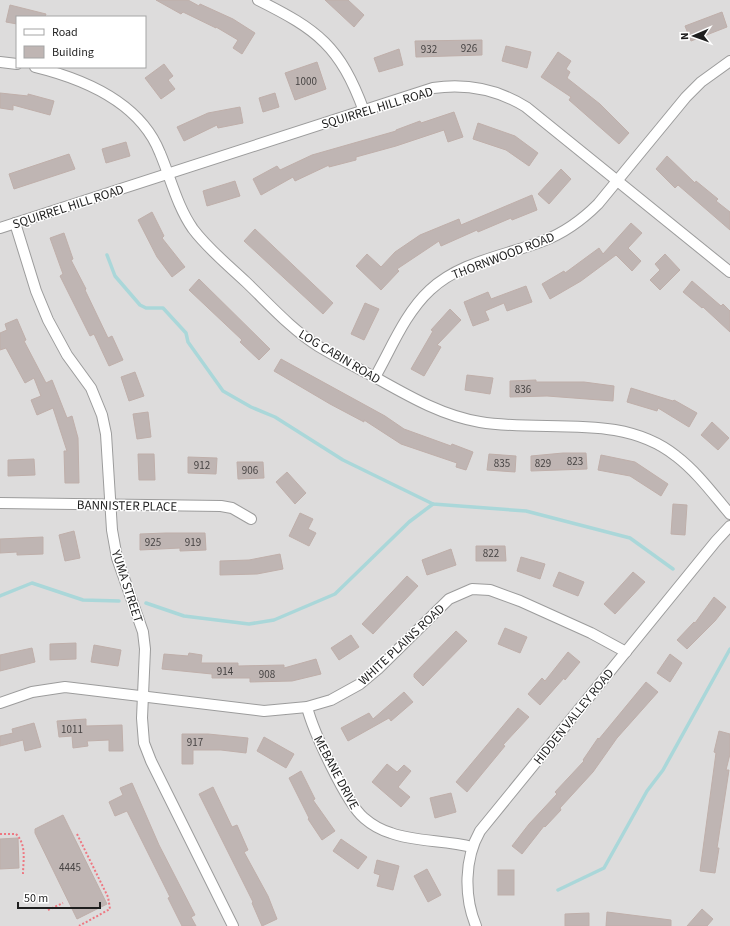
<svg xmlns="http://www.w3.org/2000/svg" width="730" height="926" font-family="'Source Sans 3',sans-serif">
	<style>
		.residential { fill: #dddcdc; fill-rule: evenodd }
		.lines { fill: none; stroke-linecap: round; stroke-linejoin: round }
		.stream { stroke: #aad7d9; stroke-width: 3.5 }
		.building { fill: #bfb5b3; stroke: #bfafaa }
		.street-casing { stroke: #9c9c9c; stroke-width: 12 }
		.path { stroke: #ee7882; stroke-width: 2; stroke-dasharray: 2 2; stroke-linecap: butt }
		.street { stroke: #fff; stroke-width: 10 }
		.labels { text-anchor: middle; stroke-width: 3; stroke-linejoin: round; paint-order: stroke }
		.number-label { font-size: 11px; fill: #474444 }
		.street-label { font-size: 13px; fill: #1f1f1f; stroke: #fff }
	</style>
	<rect width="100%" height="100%" fill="#efeae6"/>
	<path class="residential" d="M0 0H730V926H0ZM17 17H145V67H17Z"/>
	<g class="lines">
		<g class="stream">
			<path d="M107 255 115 276 140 305 146 308H163L186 333 188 342 223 391 251 407 275 417 343 460 433 504 526 511 630 538 673 569"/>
			<path d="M0 596 32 583 83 600 119 601"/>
			<path d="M146 603 184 616 249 624 274 620 335 594 409 522 433 504"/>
			<path d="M558 890 604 868 647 791 663 770 730 649"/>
		</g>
	</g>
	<g class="building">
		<path d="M156 0H188L199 6 200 4 233 19 255 33 242 54 233 48 238 40 216 27V28L183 12 181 14Z"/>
		<path d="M325 0H348L364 15 354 27Z"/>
		<path d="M10 5 46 14 45 17H17V24L6 22Z"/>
		<path d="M722 12 727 27 691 41 685 26Z"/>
		<path d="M482 40V55L416 57 415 41Z"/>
		<path d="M506 46 531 52 527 68 502 61Z"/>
		<path d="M399 49 403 65 379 72 374 58Z"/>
		<path d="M558 52 571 61 566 69 570 72 567 78 600 104 629 133 619 144 569 100 571 97 541 77Z"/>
		<path d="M317 62 326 89 295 100 285 73Z"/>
		<path d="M164 64 173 76 168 80 175 89 161 99 145 78Z"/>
		<path d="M0 93 28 96V94L54 101 50 115 13 105V110L0 108Z"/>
		<path d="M275 93 279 107 263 112 259 98Z"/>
		<path d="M240 107 243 123 218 128 217 125 184 141 177 127 208 113Z"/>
		<path d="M454 112 463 137 448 142 444 130 396 146 356 157V160L329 167V165L295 181 293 177 261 195 253 179 277 166 280 170 312 155 396 131V130L420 121 421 123Z"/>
		<path d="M478 123 515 136 538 153 529 166 506 150 473 139Z"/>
		<path d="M126 142 130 156 106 163 102 149Z"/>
		<path d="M69 154 75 169 14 189 9 174Z"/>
		<path d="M667 156 695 183 696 181 718 199 716 201 730 212V230L678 185 675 188 656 169Z"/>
		<path d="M561 169 571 179 549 204 538 194Z"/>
		<path d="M235 181 240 196 207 206 203 191Z"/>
		<path d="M532 195 537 210 512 220 511 218 478 232 477 230 441 246 439 241 397 269 399 271 381 290 356 266 367 254 381 267 395 252 420 235 459 219 461 225Z"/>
		<path d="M152 212 164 236 162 238 185 267 172 277 157 257 138 220Z"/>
		<path d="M631 223 642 233 628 248 641 261 632 271 616 255 581 281 550 299 542 284 564 271 565 273 599 248 603 254Z"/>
		<path d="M255 229 333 303 323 314 244 241Z"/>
		<path d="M64 233 73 259 71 260 86 289 85 290 108 338 112 336 123 360 109 366 94 334 90 336 60 276 63 274 50 238Z"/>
		<path d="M665 254 680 270 660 290 650 280 660 270 655 264Z"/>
		<path d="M199 279 270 349 259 360 240 342 242 340 189 290Z"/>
		<path d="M692 281 721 306 723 304 730 311V332L703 307 702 308 683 292Z"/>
		<path d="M526 286 532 302 507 311 504 303 485 311 489 320 473 326 464 302 488 292 491 299Z"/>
		<path d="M365 303 379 309 364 340 351 334Z"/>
		<path d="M450 309 461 320 437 345 441 347 424 376 411 369 433 331 431 330Z"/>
		<path d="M17 319 26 340 24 341 46 383 52 380 67 418 72 416 78 438 79 483H65L64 451H67L53 408 37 415 31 400 41 396 34 378 25 383 6 348 0 350V333L7 330 5 324Z"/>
		<path d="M281 359 385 416 404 429 451 446 452 444 473 452 466 470 456 467 457 463 401 444 364 420V422L330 404 274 371Z"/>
		<path d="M135 372 144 396 129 401 121 377Z"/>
		<path d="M467 375 493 378 490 394 465 390Z"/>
		<path d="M536 380V382H584L614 386 613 401 547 396 510 397V381Z"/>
		<path d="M631 388 673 401 674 400 697 413 689 427 658 408 657 411 627 402Z"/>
		<path d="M148 412 151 437 137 439 133 414Z"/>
		<path d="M712 422 729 438 718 450 701 435Z"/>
		<path d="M563 453H586L587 469 531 471V456Z"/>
		<path d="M138 454H154L155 480H139Z"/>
		<path d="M489 454 516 456 515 472 487 470Z"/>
		<path d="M601 455 635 462 668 484 661 496 630 476 598 470Z"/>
		<path d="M188 457 217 458 216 474 188 473Z"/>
		<path d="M34 459 35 475 8 476V460Z"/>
		<path d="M237 462H263L264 478 238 479Z"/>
		<path d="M287 472 306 493 295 504 276 482Z"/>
		<path d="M673 504 687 505 685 535 671 534Z"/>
		<path d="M300 513 313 519 308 529 316 533 309 546 289 536Z"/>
		<path d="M74 531 80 558 65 561 59 535Z"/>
		<path d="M166 533H205L206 550 180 551V548L140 550V534Z"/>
		<path d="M43 537V554L17 555V552L0 553V539Z"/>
		<path d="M476 546H505L506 561H476Z"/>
		<path d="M451 549 456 565 427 575 422 560Z"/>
		<path d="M280 554 283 569 257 574 220 575V561L249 560Z"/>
		<path d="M521 557 545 564 540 579 517 571Z"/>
		<path d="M559 572 584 582 578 596 553 586Z"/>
		<path d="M633 572 645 582 615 614 604 604Z"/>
		<path d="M407 576 418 586 373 634 362 624Z"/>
		<path d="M714 597 726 607 715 621 687 649 677 640 694 622 695 623Z"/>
		<path d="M505 628 527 637 520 653 498 644Z"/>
		<path d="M456 631 467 641 423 686 414 677V674Z"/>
		<path d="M351 635 359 647 339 660 331 648Z"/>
		<path d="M76 643V659L50 660V644Z"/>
		<path d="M94 645 121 650 118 666 91 662Z"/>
		<path d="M32 648 35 662 0 671V655Z"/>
		<path d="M568 652 580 662 565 680 564 678 540 705 528 694 542 678 545 681Z"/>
		<path d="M189 653 202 655 201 663H238V666L284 665V668L316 659 321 674 292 681 250 682V678H212V674L162 669 164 654 188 656Z"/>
		<path d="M670 654 682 663 670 682 657 673Z"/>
		<path d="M646 682 658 692 617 738 593 772 560 808 561 810 545 827 544 826 522 854 512 846 529 824 557 794 555 792 584 761 583 760 598 738 599 739Z"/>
		<path d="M404 692 413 702 391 721 389 718 348 741 341 728 369 713 373 719Z"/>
		<path d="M518 708 529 717 503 745 505 746 467 792 456 782Z"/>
		<path d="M86 719V726L122 725 123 751H109V740L87 741 88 746 73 748 72 736 59 737 57 721Z"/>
		<path d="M34 723 41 747 25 751 23 740 0 746V736L13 733 12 729Z"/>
		<path d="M719 731 730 734V754L726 770H729L717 848H719L715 873 700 871 716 753 714 752Z"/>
		<path d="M182 734H208L248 738 246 753 221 750H193V764H182Z"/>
		<path d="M264 737 294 754 286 768 257 751Z"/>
		<path d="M387 764 397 772 404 765 411 771 398 787 410 797 401 807 372 782Z"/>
		<path d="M301 771 315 799 313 800 335 831 322 840 308 819 309 818 289 778Z"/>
		<path d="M132 783 159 845 195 915 191 917 196 926H182L168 898 170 897 127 811 115 816 109 802 123 795 120 788Z"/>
		<path d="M213 787 232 827 237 825 248 850 244 852 268 896 277 919 262 926 252 903 253 902 199 794Z"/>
		<path d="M451 793 456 812 435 818 430 798Z"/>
		<path d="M63 815 107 904 77 919 35 833V829Z"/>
		<path d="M18 838 19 868 0 869V839Z"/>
		<path d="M341 839 367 857 358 869 333 851Z"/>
		<path d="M377 860 399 866 393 890 377 886 380 875 374 873Z"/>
		<path d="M427 869 441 895 428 902 414 876Z"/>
		<rect x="498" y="870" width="16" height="25"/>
		<path d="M702 909 713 919 707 926H687Z"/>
		<path d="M607 912 671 920V926H606Z"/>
		<path d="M589 913V926H565V914Z"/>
	</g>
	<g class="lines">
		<defs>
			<g id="street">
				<path d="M258 0C318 30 340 46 364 111"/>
				<path d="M0 62 17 64"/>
				<path d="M35 67C84 79 140 102 160 153 171 179 177 206 193 229 208 249 228 265 246 282 269 304 291 329 318 346 338 358 359 369 380 380 412 398 444 416 480 422 545 433 621 412 676 456 697 472 713 494 730 514"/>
				<path d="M15 223 36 291 48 320 67 355 91 388 102 415 106 434 112 530 117 558 143 632 145 649 142 718 144 743 151 761 233 926"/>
				<path d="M0 228 433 88C467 83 497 89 526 107L730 272"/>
				<path d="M375 377C391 349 405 313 430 290 461 261 505 256 543 241 564 233 582 220 598 204L686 97 701 82 730 61"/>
				<path d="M0 503 221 506 232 508 251 519"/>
				<path d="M0 703 32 692 65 687 264 711 307 707 331 700 360 684 378 669 449 599 472 589 490 590 520 601 591 633 626 652"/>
				<path d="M307 707C313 731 346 803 364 818 372 825 381 830 391 833 415 842 446 840 472 847"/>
				<path d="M476 926C464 897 464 859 480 831L716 541 730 526"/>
			</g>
		</defs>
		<use href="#street" class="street-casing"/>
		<g class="path">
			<path d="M0 834H16C27 845 23 861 23 875"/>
			<path d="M77 834 108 897 110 909 79 926"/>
			<path d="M48 910 63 903"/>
		</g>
		<use href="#street" class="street"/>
	</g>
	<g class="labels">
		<g class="number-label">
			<text x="469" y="52">926</text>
			<text x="429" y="53">932</text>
			<text x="306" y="85">1000</text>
			<text x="523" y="393">836</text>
			<text x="575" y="465">823</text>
			<text x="502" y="467">835</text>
			<text x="543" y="467">829</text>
			<text x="202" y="469">912</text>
			<text x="250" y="474">906</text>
			<text x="153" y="546">925</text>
			<text x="193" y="546">919</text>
			<text x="491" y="557">822</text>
			<text x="225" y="675">914</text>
			<text x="267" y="678">908</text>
			<text x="72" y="733">1011</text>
			<text x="195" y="746">917</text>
			<text x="70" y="871">4445</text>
		</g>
		<g class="street-label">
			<text transform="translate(377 107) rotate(-17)" y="5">SQUIRREL HILL ROAD</text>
			<text transform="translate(68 206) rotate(-18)" y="5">SQUIRREL HILL ROAD</text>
			<text transform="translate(503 255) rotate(-21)" y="5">THORNWOOD ROAD</text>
			<text transform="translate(340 356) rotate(31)" y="5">LOG CABIN ROAD</text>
			<text transform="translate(127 505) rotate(1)" y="5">BANNISTER PLACE</text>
			<text transform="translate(128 586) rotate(72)" y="5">YUMA STREET</text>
			<text transform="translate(401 644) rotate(-43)" y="5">WHITE PLAINS ROAD</text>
			<text transform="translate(573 716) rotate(-51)" y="5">HIDDEN VALLEY ROAD</text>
			<text transform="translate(337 772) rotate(62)" y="5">MEBANE DRIVE</text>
		</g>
	</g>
	<rect x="16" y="16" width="130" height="52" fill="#ffffff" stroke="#a5a5a5"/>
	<rect x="24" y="29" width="20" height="6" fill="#ffffff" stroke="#a5a5a5"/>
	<text x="52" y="36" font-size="12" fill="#1f1f1f">Road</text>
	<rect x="24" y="46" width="20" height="12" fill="#bfb5b3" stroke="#a5a5a5"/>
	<text x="52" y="56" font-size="12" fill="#1f1f1f">Building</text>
	<g transform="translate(694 36) rotate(268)" stroke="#ffffff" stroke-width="3" paint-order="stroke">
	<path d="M0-3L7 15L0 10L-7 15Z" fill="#1f1f1f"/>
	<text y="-6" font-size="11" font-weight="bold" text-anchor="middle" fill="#1f1f1f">N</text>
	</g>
	<path d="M18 902v6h82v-6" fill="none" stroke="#1f1f1f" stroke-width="2"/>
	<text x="24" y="902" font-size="12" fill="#1f1f1f" stroke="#ffffff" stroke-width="3" paint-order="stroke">50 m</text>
</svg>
